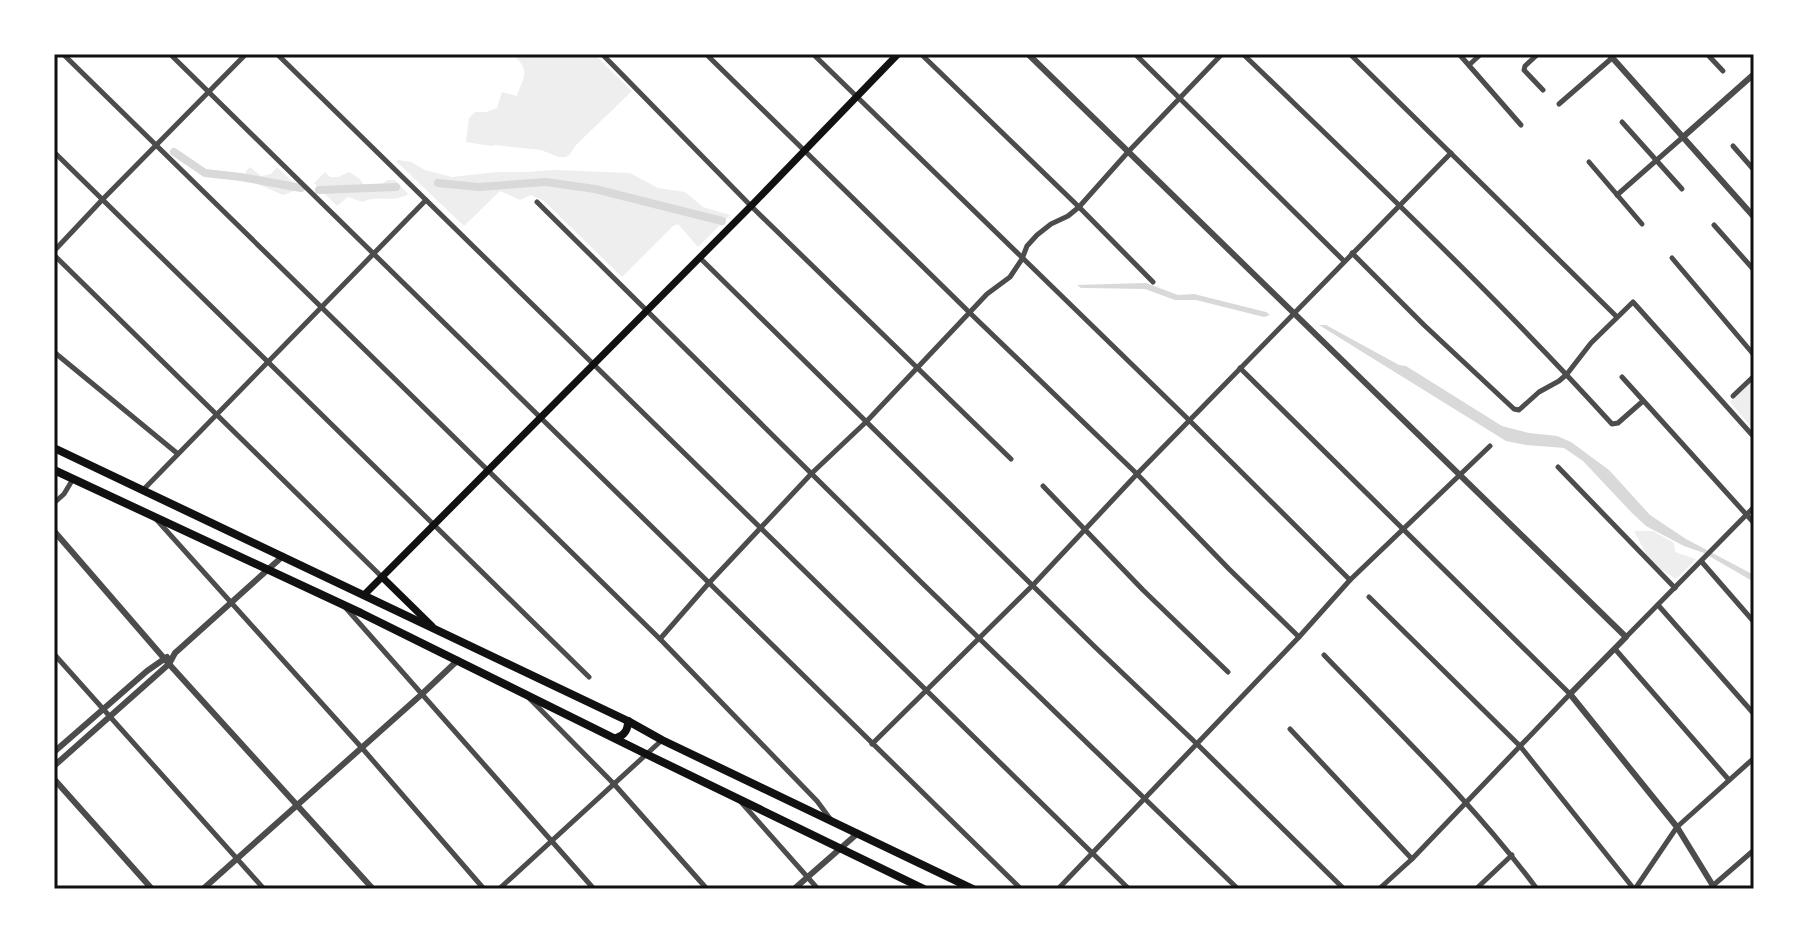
<svg xmlns="http://www.w3.org/2000/svg" width="1808" height="943" font-family="Raleway,sans-serif">
	<style>
		.green { fill: #eee }
		.water { fill: #d9d9d9 }
		.lines { fill: none; stroke-linecap: round; stroke-linejoin: round }
		.canal { stroke: #d9d9d9; stroke-width: 8 }
		.minor { stroke: #4c4c4c; stroke-width: 5 }
		.tertiary { stroke: #4c4c4c; stroke-width: 6 }
		.secondary { stroke: #111; stroke-width: 7 }
		.primary { stroke: #111; stroke-width: 8 }
		.neatline { fill: none; stroke: #111; stroke-width: 3 }
	</style>
	<rect width="100%" height="100%" fill="#fff"/>
	<g class="green">
		<path d="M512 54H594L632 91 575 146 570 154 566 157H559L541 150 495 145 491 146 466 142 469 118 475 112H486L497 108 502 92 517 96C524 74 531 71 512 54Z"/>
		<path d="M398 160 411 162 425 170 452 177 497 172H526L555 170 630 173 658 188 685 192 703 207 730 215 698 247 678 224 673 226 622 277 544 201 531 195 520 200 500 191 464 226 396 161Z"/>
		<path d="M250 167 261 176 271 174 277 167 300 189 283 195 253 182 245 172Z"/>
		<path d="M325 172 330 177H338L349 172 360 179 363 184 381 185 387 180H395L408 194C391 204 377 194 363 202L348 197 337 206 314 183Z"/>
		<path d="M1754 380V430L1730 402Z"/>
		<path d="M1634 531H1653L1674 543 1675 552 1696 559 1676 579 1651 563Z"/>
	</g>
	<g class="water">
		<path d="M1146 283 1178 295 1194 294 1266 312 1270 315 1264 317 1196 300H1175L1145 289 1086 288H1081L1077 285Z"/>
		<path d="M1319 325H1326L1399 365 1406 366 1502 426 1529 433 1557 436 1571 442 1609 470 1650 515 1686 539 1754 575V582L1704 553 1684 546 1646 526 1632 513 1583 461 1564 448 1526 445 1506 441Z"/>
	</g>
	<g class="lines">
		<g class="canal">
			<path d="M174 152 205 173 241 177 301 188"/>
			<path d="M438 183 479 187 546 182 595 189 722 221"/>
			<path d="M319 190 396 187"/>
		</g>
		<g class="minor">
			<path d="M63 54 660 639 817 801 831 820"/>
			<path d="M170 54 1021 889"/>
			<path d="M277 54 1129 889"/>
			<path d="M602 54 751 206 1011 459"/>
			<path d="M706 54 970 313 1137 474 1229 569 1299 637"/>
			<path d="M813 54 1189 420 1350 580"/>
			<path d="M921 54 1079 207 1153 282"/>
			<path d="M1135 54 1344 261"/>
			<path d="M1243 54C1368 175 1495 295 1612 424L1618 423 1643 401"/>
			<path d="M1350 54 1616 316"/>
			<path d="M1459 54 1521 125"/>
			<path d="M1538 54 1525 66 1524 70 1543 90"/>
			<path d="M1707 54 1723 71"/>
			<path d="M1469 65 1481 54"/>
			<path d="M1559 104 1612 58"/>
			<path d="M1622 122 1682 189"/>
			<path d="M1733 146 1754 170"/>
			<path d="M54 152 589 677"/>
			<path d="M1589 162 1642 224"/>
			<path d="M1617 195 1683 137"/>
			<path d="M537 202 921 582 1238 889"/>
			<path d="M1714 225 1754 270"/>
			<path d="M54 251 102 200 246 54"/>
			<path d="M1352 253 1424 325 1514 409 1519 410 1539 392 1559 381 1567 374 1591 343 1633 302 1754 437"/>
			<path d="M54 255 382 577"/>
			<path d="M700 258 1094 646 1197 744 1344 889"/>
			<path d="M1672 258 1754 355"/>
			<path d="M54 352 178 454"/>
			<path d="M1240 368 1570 694 1412 859 1379 889"/>
			<path d="M1622 377 1754 523"/>
			<path d="M1733 396 1754 376"/>
			<path d="M1558 467 1675 588"/>
			<path d="M1043 486 1143 590 1228 672"/>
			<path d="M143 490 426 200"/>
			<path d="M54 503 64 494 73 479"/>
			<path d="M156 519 362 748 484 889"/>
			<path d="M1701 561 1754 622"/>
			<path d="M1369 597 1520 746 1634 889"/>
			<path d="M1658 605 1754 714"/>
			<path d="M345 607 594 889"/>
			<path d="M1626 637 1754 507"/>
			<path d="M660 639 708 584 812 473 866 422 987 294 1010 277 1022 259 1027 246 1037 235 1051 224 1068 216 1079 207 1128 152 1222 54"/>
			<path d="M1615 649 1729 780"/>
			<path d="M54 654 264 889"/>
			<path d="M1324 655C1397 731 1474 804 1537 889"/>
			<path d="M529 698 614 784 707 889"/>
			<path d="M1290 729 1412 859"/>
			<path d="M872 744 1033 585 1137 474 1451 153"/>
			<path d="M741 802 818 889"/>
			<path d="M499 889 662 740"/>
			<path d="M1058 889 1299 637 1350 580 1490 446"/>
			<path d="M1476 889 1512 855"/>
			<path d="M1635 889 1677 827 1754 758"/>
			<path d="M1709 889 1754 850"/>
		</g>
		<g class="tertiary">
			<path d="M1028 54 1626 637 1570 694 1677 827 1715 889"/>
			<path d="M1609 54 1754 217"/>
			<path d="M1683 137 1754 74"/>
			<path d="M54 531 169 664 373 889"/>
			<path d="M54 752 147 671 167 657"/>
			<path d="M54 766 169 664 175 653 283 556"/>
			<path d="M54 779 152 889"/>
			<path d="M203 889 422 694 458 660"/>
			<path d="M794 889 858 833"/>
		</g>
		<g class="secondary">
			<path d="M382 577 432 626"/>
			<path d="M365 594 751 206 898 54"/>
		</g>
		<g class="primary">
			<path d="M54 448 628 721 662 740 973 889"/>
			<path d="M54 470 361 613 646 754 924 889"/>
			<path d="M616 738C625 735 628 730 628 721"/>
		</g>
	</g>
	<rect width="1808" height="943" fill="none" stroke="#ffffff" stroke-width="112"/>
	<rect x="56" y="56" width="1696" height="831" class="neatline"/>
</svg>
